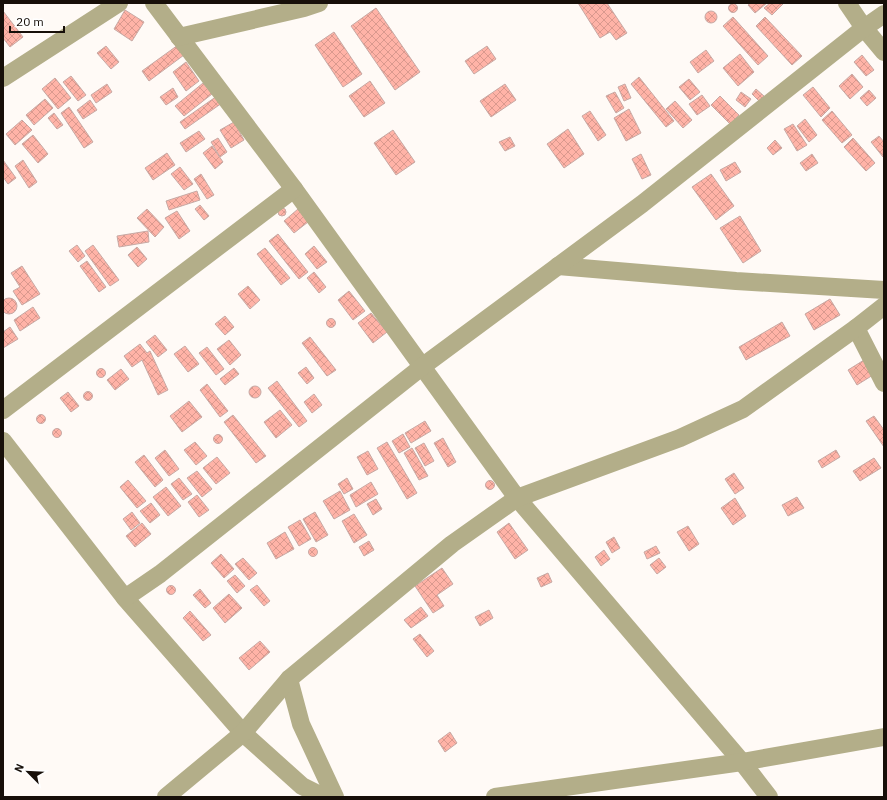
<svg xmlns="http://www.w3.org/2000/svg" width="887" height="800" font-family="'IBM Plex Sans',sans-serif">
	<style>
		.building { fill: url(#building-cross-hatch); stroke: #c7a9a4 }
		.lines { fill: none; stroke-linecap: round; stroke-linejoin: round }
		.minor { stroke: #b3ae89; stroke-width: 18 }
	</style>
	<defs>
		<pattern id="building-cross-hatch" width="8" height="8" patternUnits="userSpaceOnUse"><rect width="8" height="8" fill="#ffb3a7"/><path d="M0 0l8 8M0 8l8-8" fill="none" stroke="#da998e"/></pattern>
	</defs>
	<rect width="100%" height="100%" fill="#fffaf6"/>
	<g class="building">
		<path d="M578 3H607L627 33 616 40 610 32 600 38Z"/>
		<path d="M751 3H767L755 13 748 5Z"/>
		<path d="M770 3H784L772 15 764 8Z"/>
		<circle cx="733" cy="8" r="4.5"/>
		<path d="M376 8 420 72 395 90 351 26Z"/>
		<path d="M125 10 144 22 132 41 114 29Z"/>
		<path d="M3 11 23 37 10 47 3 38Z"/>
		<circle cx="711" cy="17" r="6"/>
		<path d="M733 17 768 56 758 65 723 26Z"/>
		<path d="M765 17 802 56 792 65 756 26Z"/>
		<path d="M334 32 362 74 343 87 315 45Z"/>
		<path d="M178 45 184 55 149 81 142 71Z"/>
		<path d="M106 46 119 62 111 69 97 53Z"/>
		<path d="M487 46 496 59 474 74 465 61Z"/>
		<path d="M706 50 714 61 698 73 690 62Z"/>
		<path d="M740 54 754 72 738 86 723 68Z"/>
		<path d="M862 55 874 70 866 76 854 62Z"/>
		<path d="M186 62 199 81 186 91 173 72Z"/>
		<path d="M852 74 863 87 850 99 839 86Z"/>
		<path d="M71 76 86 95 78 101 63 82Z"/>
		<path d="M639 77 674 121 666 127 631 84Z"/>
		<path d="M55 78 71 98 58 109 42 89Z"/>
		<path d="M689 79 700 92 690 100 679 87Z"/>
		<path d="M370 81 385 103 364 117 349 96Z"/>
		<path d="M203 83 212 94 184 116 175 106Z"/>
		<path d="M107 84 112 92 96 103 91 95Z"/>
		<path d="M505 84 516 100 491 117 480 101Z"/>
		<path d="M625 84 631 98 624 101 618 87Z"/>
		<path d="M813 87 830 108 821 117 803 95Z"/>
		<path d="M173 88 178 97 166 105 160 97Z"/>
		<path d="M756 89 764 96 760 102 752 94Z"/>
		<path d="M869 90 876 98 867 106 860 98Z"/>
		<path d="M615 92 624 108 616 113 606 96Z"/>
		<path d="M741 92 751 99 745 107 736 100Z"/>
		<path d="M702 95 710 106 697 115 689 104Z"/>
		<path d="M217 96 222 103 185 129 180 122Z"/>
		<path d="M720 96 739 115 730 124 711 105Z"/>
		<path d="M45 99 53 108 34 125 26 115Z"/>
		<path d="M90 100 97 110 83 119 77 110Z"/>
		<path d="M675 101 692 120 683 128 666 109Z"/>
		<path d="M69 107 93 142 84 148 61 113Z"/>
		<path d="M629 109 641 133 626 141 614 118Z"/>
		<path d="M590 111 606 135 598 141 582 116Z"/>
		<path d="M832 111 852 135 842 143 822 120Z"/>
		<path d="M54 113 63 125 57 129 48 118Z"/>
		<path d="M805 119 817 135 809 142 797 126Z"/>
		<path d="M22 120 32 130 15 145 6 134Z"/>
		<path d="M234 122 244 140 231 148 220 130Z"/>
		<path d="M793 124 807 145 797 151 784 129Z"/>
		<path d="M568 129 584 154 564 168 547 144Z"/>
		<path d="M393 130 415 162 396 175 374 143Z"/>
		<path d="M199 131 205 139 186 152 180 143Z"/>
		<path d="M33 135 48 154 38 163 22 144Z"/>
		<path d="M879 136 884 142 883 157 871 142Z"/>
		<path d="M510 137 515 146 505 151 499 142Z"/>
		<path d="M218 138 227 152 220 157 211 142Z"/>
		<path d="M853 138 875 163 866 171 844 147Z"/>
		<path d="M775 140 782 148 773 155 767 148Z"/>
		<path d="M212 146 223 162 215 169 203 153Z"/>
		<path d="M167 153 175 165 153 180 145 168Z"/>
		<path d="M641 154 651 175 642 179 632 159Z"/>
		<path d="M812 154 818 163 806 171 800 163Z"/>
		<path d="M3 160 16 178 8 184 3 177Z"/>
		<path d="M23 160 37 182 29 188 15 166Z"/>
		<path d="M735 162 741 172 726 181 720 170Z"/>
		<path d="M180 167 193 184 184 190 171 174Z"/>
		<path d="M201 174 214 195 207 199 194 179Z"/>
		<path d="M711 174 734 206 716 220 692 187Z"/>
		<path d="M197 191 200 200 169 210 166 201Z"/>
		<path d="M200 205 209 216 204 220 195 209Z"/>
		<circle cx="282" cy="212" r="4"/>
		<path d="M147 209 164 227 155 237 137 218Z"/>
		<path d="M298 209 308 222 294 233 284 221Z"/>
		<path d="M177 211 190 231 179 239 165 218Z"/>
		<path d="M740 216 761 251 743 263 720 228Z"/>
		<path d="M148 231 149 242 119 247 117 236Z"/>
		<path d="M278 234 308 272 299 279 269 241Z"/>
		<path d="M77 245 85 256 78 262 69 251Z"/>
		<path d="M93 245 119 280 110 286 85 251Z"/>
		<path d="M314 246 327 262 317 269 305 254Z"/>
		<path d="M137 247 147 259 138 267 128 255Z"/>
		<path d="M265 248 290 278 281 285 257 254Z"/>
		<path d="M87 261 106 287 99 292 80 266Z"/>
		<path d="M22 266 40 294 22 305 13 291 20 287 11 273Z"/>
		<path d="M314 272 326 287 319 293 307 278Z"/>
		<path d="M248 286 260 300 250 309 238 294Z"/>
		<path d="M349 291 365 311 353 320 338 300Z"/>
		<circle cx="9" cy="306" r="8"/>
		<path d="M830 299 840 315 814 330 805 314Z"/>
		<path d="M33 307 40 318 20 331 14 320Z"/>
		<path d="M371 313 387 332 373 343 358 323Z"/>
		<path d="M225 316 234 327 225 335 215 324Z"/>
		<circle cx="331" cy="323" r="4.5"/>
		<path d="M782 322 790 336 746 360 739 347Z"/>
		<path d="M10 327 18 339 3 348V332Z"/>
		<path d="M155 335 167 350 158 357 146 342Z"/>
		<path d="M310 337 336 370 327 376 302 343Z"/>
		<path d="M229 340 241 355 230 365 217 349Z"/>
		<path d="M140 344 147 353 150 351 168 390 158 395 142 360 132 367 124 356Z"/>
		<path d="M185 346 199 364 188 372 174 354Z"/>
		<path d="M207 347 224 369 216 375 199 353Z"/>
		<path d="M864 360 873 375 857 385 848 370Z"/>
		<path d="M306 367 314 378 307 384 298 373Z"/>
		<path d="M234 368 239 374 225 385 220 379Z"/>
		<circle cx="101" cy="373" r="4.5"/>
		<path d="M121 369 129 379 115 390 107 380Z"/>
		<path d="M277 381 307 421 299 427 268 388Z"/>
		<path d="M207 384 228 411 220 417 200 390Z"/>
		<circle cx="255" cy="392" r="6"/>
		<circle cx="88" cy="396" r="4.5"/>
		<path d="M68 392 79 406 71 412 60 398Z"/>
		<path d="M314 394 322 405 312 413 304 402Z"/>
		<path d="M189 401 202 417 182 432 170 416Z"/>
		<path d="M280 410 292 425 276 438 264 422Z"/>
		<circle cx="41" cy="419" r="4.5"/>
		<path d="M233 415 266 456 256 463 224 422Z"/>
		<path d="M874 416 884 430V447L866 421Z"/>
		<path d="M425 421 431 431 411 443 405 433Z"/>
		<circle cx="57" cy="433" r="4.5"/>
		<path d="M403 434 410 447 399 453 392 441Z"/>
		<circle cx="218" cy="439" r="4.5"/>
		<path d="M443 438 456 462 448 467 434 443Z"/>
		<path d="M195 442 207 456 196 465 184 450Z"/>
		<path d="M387 442 417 493 407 499 377 448Z"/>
		<path d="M424 443 434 461 425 466 415 448Z"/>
		<path d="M412 448 428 476 419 480 404 453Z"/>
		<path d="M165 450 179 469 169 476 155 458Z"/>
		<path d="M836 450 840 457 822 468 818 461Z"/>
		<path d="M368 451 378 469 367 475 357 457Z"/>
		<path d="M144 455 163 480 155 487 135 462Z"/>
		<path d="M217 457 230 473 216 484 203 468Z"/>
		<path d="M874 458 881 468 860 481 853 471Z"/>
		<path d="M197 471 212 489 202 497 187 478Z"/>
		<path d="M734 473 744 488 735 494 725 479Z"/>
		<path d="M179 478 192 494 183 500 171 484Z"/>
		<path d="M347 478 353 489 344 494 338 484Z"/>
		<path d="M128 480 146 501 137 508 120 487Z"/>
		<circle cx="490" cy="485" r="4.5"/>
		<path d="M371 482 378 494 356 507 350 495Z"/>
		<path d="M166 487 181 506 168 516 153 497Z"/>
		<path d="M340 491 350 510 334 519 323 501Z"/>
		<path d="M197 495 209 510 199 517 188 502Z"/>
		<path d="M797 497 804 508 788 516 782 505Z"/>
		<path d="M735 498 746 516 733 525 721 508Z"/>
		<path d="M376 499 382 509 373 515 367 504Z"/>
		<path d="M151 503 160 515 150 523 140 511Z"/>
		<path d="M132 512 140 523 131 530 123 519Z"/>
		<path d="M315 512 328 535 316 542 303 519Z"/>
		<path d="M354 514 367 535 354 543 342 521Z"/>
		<path d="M300 520 311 539 299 546 288 527Z"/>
		<path d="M142 523 151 534 135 547 126 536Z"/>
		<path d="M509 523 528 550 515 559 497 532Z"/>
		<path d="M688 526 699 544 689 551 677 532Z"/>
		<path d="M285 532 294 549 276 559 267 543Z"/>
		<path d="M614 537 620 548 612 553 606 542Z"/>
		<path d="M369 541 374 550 364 556 359 547Z"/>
		<path d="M656 546 660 553 647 559 644 552Z"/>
		<circle cx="313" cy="552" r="4.5"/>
		<path d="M604 550 610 559 601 566 595 557Z"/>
		<path d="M221 554 234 569 224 578 211 563Z"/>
		<path d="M243 558 257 573 249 580 235 564Z"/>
		<path d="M659 558 666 567 657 574 650 565Z"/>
		<path d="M442 568 453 584 437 595 444 606 433 613 415 586Z"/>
		<path d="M548 573 552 582 541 587 537 578Z"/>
		<path d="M235 575 245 586 237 593 227 581Z"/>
		<path d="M257 585 270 601 264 606 250 590Z"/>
		<circle cx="171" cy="590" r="4.5"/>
		<path d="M200 589 211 603 205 608 193 595Z"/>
		<path d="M229 594 242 608 225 623 213 608Z"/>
		<path d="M421 607 428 616 411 628 404 620Z"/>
		<path d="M489 610 493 618 480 626 475 617Z"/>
		<path d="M190 611 211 635 203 641 183 618Z"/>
		<path d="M420 634 434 651 427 657 413 639Z"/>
		<path d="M260 641 270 652 249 670 239 658Z"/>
		<path d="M450 732 457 743 445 752 438 741Z"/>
	</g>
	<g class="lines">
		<g class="minor">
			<path d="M154 3 294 189 517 498 742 762 769 797"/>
			<path d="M847 3 864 28 884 52"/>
			<path d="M179 37 304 8 319 3"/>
			<path d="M3 78 119 3"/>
			<path d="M558 266 736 281 884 290"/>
			<path d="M856 328 884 383"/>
			<path d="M3 410 294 189"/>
			<path d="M3 441 125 598 243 733 302 786 324 797"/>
			<path d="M125 598 160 574 423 366 642 204 864 28 884 14"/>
			<path d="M289 679 301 724 335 797"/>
			<path d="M166 797 243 733 289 679 452 544 517 498 680 438 743 409 856 328 884 306"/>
			<path d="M495 797 742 762 884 737"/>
		</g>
	</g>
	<rect width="887" height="800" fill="none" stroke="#170f09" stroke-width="8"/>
	<g transform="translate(28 772) rotate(294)" stroke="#ffffff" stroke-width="3" paint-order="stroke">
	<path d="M0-3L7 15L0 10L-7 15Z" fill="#170f09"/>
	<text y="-6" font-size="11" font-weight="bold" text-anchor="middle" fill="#170f09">N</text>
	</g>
	<path d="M10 26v6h54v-6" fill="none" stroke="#170f09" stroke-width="2"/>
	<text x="16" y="26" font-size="12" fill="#170f09" stroke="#ffffff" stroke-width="3" paint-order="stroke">20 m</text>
</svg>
